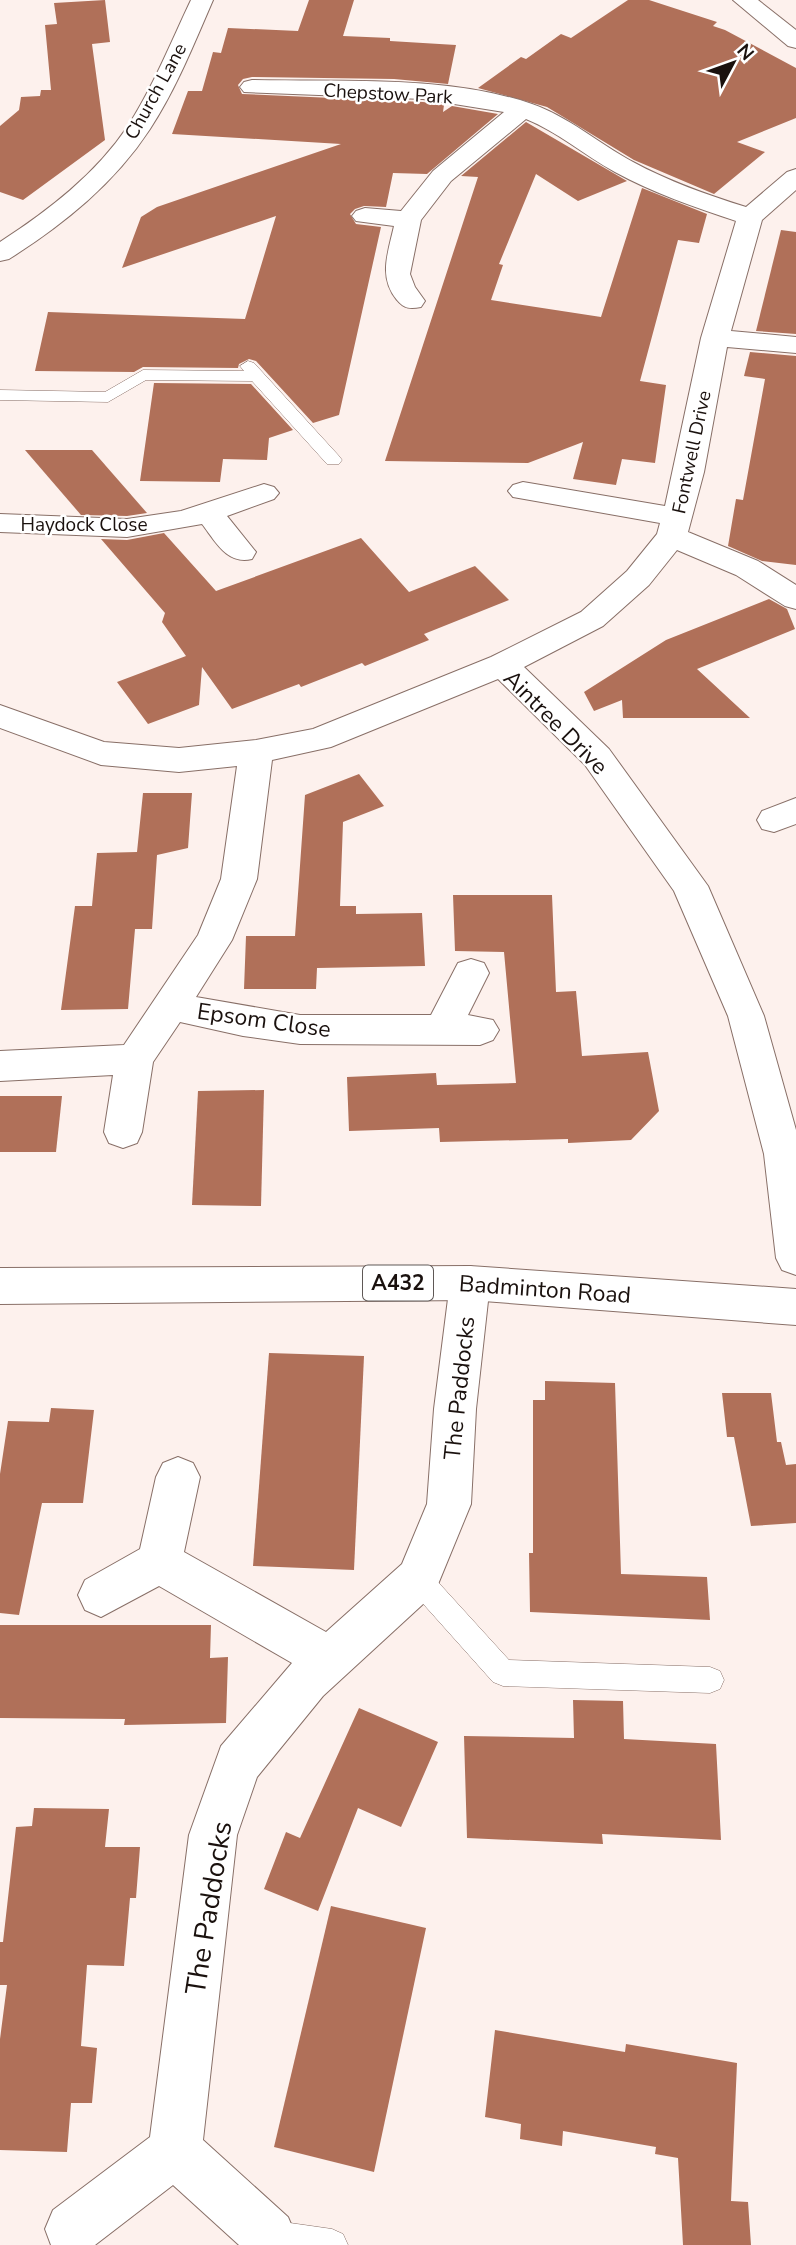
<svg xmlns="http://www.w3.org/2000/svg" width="796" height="2245" font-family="'Nunito Sans',sans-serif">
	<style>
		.building { fill: #b07059 }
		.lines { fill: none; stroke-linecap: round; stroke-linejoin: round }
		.service-casing { stroke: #886f67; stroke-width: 1 }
		.minor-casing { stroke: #886f67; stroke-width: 2 }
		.primary-casing { stroke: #886f67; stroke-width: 2 }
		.service { fill: #fff; fill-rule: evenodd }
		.minor { fill: #fff; fill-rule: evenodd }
		.primary { fill: #fff; fill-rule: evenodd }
		.labels { text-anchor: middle; stroke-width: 5; stroke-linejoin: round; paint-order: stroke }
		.far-street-label { font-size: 19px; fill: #1a110e; stroke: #fff }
		.shield { fill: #fff; stroke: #5f5856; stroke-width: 2 }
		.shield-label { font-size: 21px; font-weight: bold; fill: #1a110e }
		.street-label { font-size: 23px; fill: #1a110e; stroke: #fff }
		.near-street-label { font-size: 28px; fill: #1a110e; stroke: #fff }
	</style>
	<rect width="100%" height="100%" fill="#fdf1ed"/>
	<g class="building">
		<path d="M105 0 110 42 92 44 105 140 23 200 0 192V126L19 110 21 97 40 96 41 90H51L45 25 57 24 54 3Z"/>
		<path d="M309 0H354L343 36 390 38V41L456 45 448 84 394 79 252 77 243 79 238 85 242 94 423 102 444 105 443 112 452 106 498 114 427 174 393 173 386 207 364 206 355 209 350 214 356 224 381 227 339 415 313 423 256 361 249 359 239 364 238 368 143 367 134 372 35 371 48 312 245 319 276 216 122 268 141 217 157 207 341 144 172 134 188 91H202L213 52 221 53 228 28 298 31Z"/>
		<path d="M628 0H649L717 22 713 26 725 30 796 68V118L737 142 765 152 714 194 634 160 547 107 478 88 521 57 526 59 561 34 571 38Z"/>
		<path d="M526 122 627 181 578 201 536 174 499 264 503 265 491 300 601 317 642 188 707 214 699 243 678 240 640 381 666 385 655 463 622 459 616 485 573 479 583 442 528 463 385 461 478 177 461 176Z"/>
		<path d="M781 230 796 232V334L756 331Z"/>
		<path d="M750 352 796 356V565L762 561 728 546 736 499 743 500 765 379 744 376Z"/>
		<path d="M154 383 251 384 293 430 269 438 267 460 223 459 220 482 140 481Z"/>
		<path d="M25 450H92L147 513 127 516 81 515Z"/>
		<path d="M164 533 216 591 361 538 409 592 475 566 509 600 424 634 429 640 365 666 362 663 301 687 299 684 232 709 202 667 199 705 148 724 117 682 186 656 162 622 165 613 101 539 127 540Z"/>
		<path d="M769 599 787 609 795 629 697 669 750 718H623L622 700 594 711 584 692 666 640Z"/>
		<path d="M359 774 384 806 343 822 340 906H356V914L422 913 425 966 317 968 316 989H244L246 936H295L305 795Z"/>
		<path d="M143 793H192L188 848 157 855 152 929H135L128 1009 61 1010 75 906H92L97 853 137 852Z"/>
		<path d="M453 895H552L556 992 576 991 582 1056 648 1052 659 1111 631 1140 568 1143V1139L440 1142 439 1128 349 1131 347 1077 436 1073 437 1085 516 1083 504 952 455 951Z"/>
		<path d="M264 1090 261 1206 192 1205 198 1091Z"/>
		<path d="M0 1096H62L56 1152H0Z"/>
		<path d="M269 1353 364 1356 354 1570 253 1566Z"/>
		<path d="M545 1381 615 1383 621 1574 707 1577 710 1620 530 1612 529 1553H533V1400H545Z"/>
		<path d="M722 1393H771L777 1442H781L786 1465 796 1464V1523L751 1526 734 1437H727Z"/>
		<path d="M51 1408 94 1410 83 1503H42L19 1615 0 1613V1474L8 1421 49 1422Z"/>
		<path d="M0 1625H211L210 1658 228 1657 226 1723 124 1725 125 1719 0 1718Z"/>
		<path d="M573 1700 623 1701 624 1739 716 1744 721 1840 602 1834 603 1844 467 1838 464 1736 574 1738Z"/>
		<path d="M359 1708 438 1742 401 1827 358 1808 318 1911 264 1889 286 1832 300 1838Z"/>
		<path d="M34 1808 109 1809 105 1847H140L136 1898H130L124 1966 87 1965 81 2046 97 2048 92 2103H71L67 2152 0 2150V2039L7 1985H0V1942H3L16 1827 32 1826Z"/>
		<path d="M331 1906 426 1928 374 2172 274 2147Z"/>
		<path d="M495 2030 625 2052 626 2044 737 2063 731 2201 748 2202 751 2245H683L678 2158 655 2154 656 2147 563 2131 562 2146 520 2139 521 2124 485 2117Z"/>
	</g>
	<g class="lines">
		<defs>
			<g id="service">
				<path d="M248 361 254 363 339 456 342 460 339 464H327L252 381 146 380 108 402 0 400V390L105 392 143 370 244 371 240 366Z"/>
				<path d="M418 1566 427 1570 509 1660 710 1667 720 1671 724 1680 720 1689 710 1693 503 1686 493 1682 409 1588 405 1579 409 1570Z"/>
				<path d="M269 2220 332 2229 343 2234 348 2245H257L253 2236 258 2225Z"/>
			</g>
			<g id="minor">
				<path d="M191 0H213C194 44 176 89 150 129 114 184 64 224 9 259L0 261V242C48 211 96 174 128 126 153 87 171 42 191 0Z"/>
				<path d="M733 0H758L796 30V48L788 46Z"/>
				<path d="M252 80C341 82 447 75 532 104 569 117 598 143 633 162 668 181 707 195 746 207L787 172 796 169V190L762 220 731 331 796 337V353L727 347 704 472 688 532 758 561 796 585V609L785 606 736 575 677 550 649 585 603 626 524 667 609 749 708 886 764 1016 796 1130V1275L782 1270 776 1258 764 1154 728 1016 674 891 585 765 498 679 331 747 272 760 257 879 232 940 196 997 300 1015H431L458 963 471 959 484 963 489 973 468 1015 493 1020 499 1030 493 1040 480 1045 300 1044 243 1036 180 1022 153 1062 142 1132 137 1143 123 1148 109 1143 104 1132 113 1075 0 1081V1051L124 1045 198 935 221 879 237 766 179 772 101 765 0 728V705L104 742 179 748 256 740 313 729 491 657 581 612 627 571 657 534 660 523 513 497 508 491 513 485 523 482 665 506 701 338 736 221C695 207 653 193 615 172 584 155 558 132 526 119L451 181 421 220 410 274 415 287 425 301 421 307C411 309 404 309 397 300 378 277 388 253 394 226L356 221 352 216 356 211 365 208 401 211 433 171 504 112 423 99 244 92 240 87 244 82Z"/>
				<path d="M264 484 274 487 279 493 274 499 227 516 256 552 252 559C227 565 216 542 202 524L127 537 0 532V514L127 519 181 511Z"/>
				<path d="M796 798V824L774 832 762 829 757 820 762 811Z"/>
				<path d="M470 1266 484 1271 490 1283 476 1409 471 1504 434 1594 323 1696 257 1777 237 1835 203 2140 288 2217 296 2236 292 2245H239L173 2185 95 2245H51L45 2229 53 2210 150 2137 189 1835 221 1746 292 1663 159 1586 101 1617 85 1610 78 1595 85 1580 140 1549 156 1477 163 1463 178 1457 193 1463 200 1477 184 1552 326 1632 402 1564 427 1504 434 1409 450 1283 456 1271Z"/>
			</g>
			<path id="primary" d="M470 1266 796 1289V1325L470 1300 0 1304V1268Z"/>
		</defs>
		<use href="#service" class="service-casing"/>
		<use href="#minor" class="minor-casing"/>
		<use href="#primary" class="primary-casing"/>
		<use href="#service" class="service"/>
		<use href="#minor" class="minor"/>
		<use href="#primary" class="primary"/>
	</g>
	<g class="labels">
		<g class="far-street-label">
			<text transform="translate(155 91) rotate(-61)" y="7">Church Lane</text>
			<text transform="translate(388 93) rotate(3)" y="7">Chepstow Park</text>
			<text transform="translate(691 452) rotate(-78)" y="7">Fontwell Drive</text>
			<text x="84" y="531">Haydock Close</text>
		</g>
		<rect class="shield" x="363" y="1265.5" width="70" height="35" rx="5"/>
		<g class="shield-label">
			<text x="398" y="1290">A432</text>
		</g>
		<g class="street-label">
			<text transform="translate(556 722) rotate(45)" y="8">Aintree Drive</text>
			<text transform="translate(264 1020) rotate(8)" y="8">Epsom Close</text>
			<text transform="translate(545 1289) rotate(4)" y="8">Badminton Road</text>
			<text transform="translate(459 1388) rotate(-84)" y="8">The Paddocks</text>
		</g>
		<g class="near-street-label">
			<text transform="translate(208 1908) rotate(-81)" y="10">The Paddocks</text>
		</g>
	</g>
	<g transform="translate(733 63) rotate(49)" stroke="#ffffff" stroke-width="5" paint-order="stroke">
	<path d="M0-5L12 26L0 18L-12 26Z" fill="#1a110e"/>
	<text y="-10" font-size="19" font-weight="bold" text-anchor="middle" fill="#1a110e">N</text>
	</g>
</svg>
